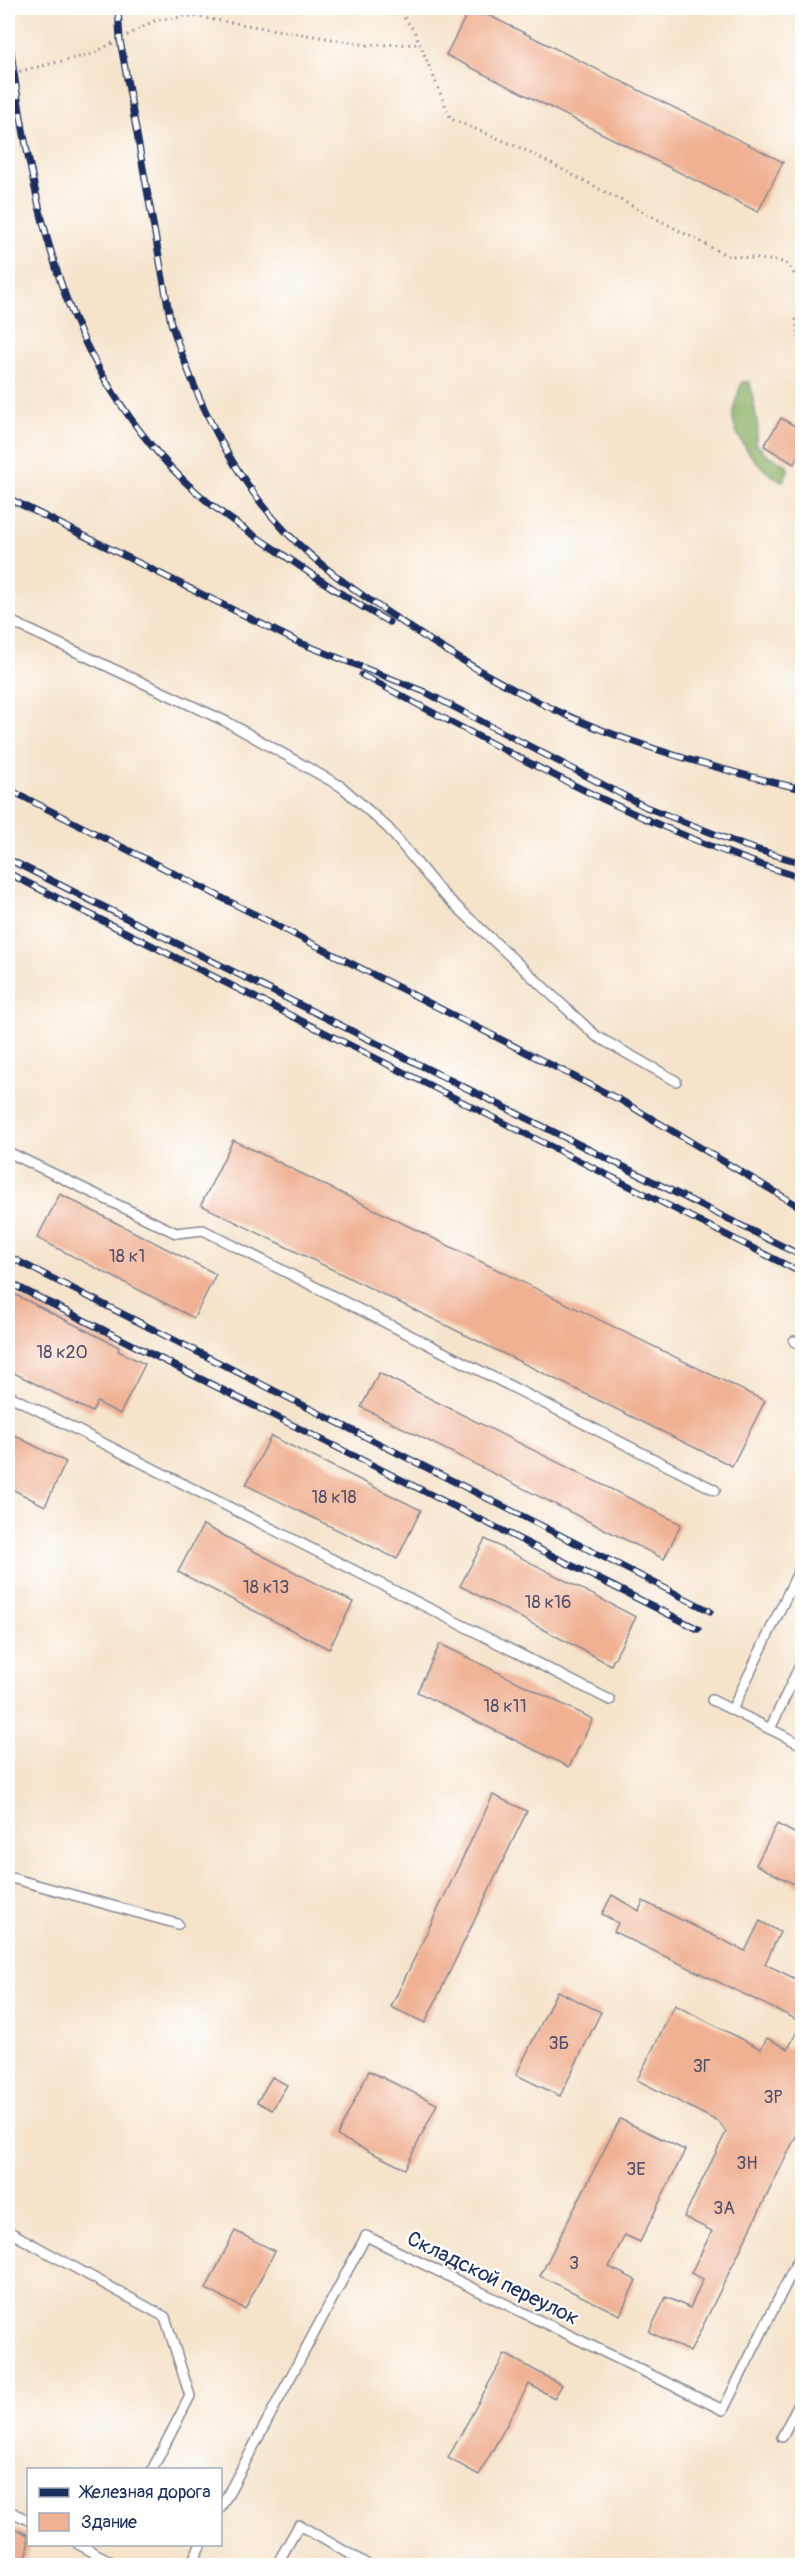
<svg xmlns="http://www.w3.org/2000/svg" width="810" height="2573" font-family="Pangolin,sans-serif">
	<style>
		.forest { fill: #8cb065; stroke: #547062; stroke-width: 1.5 }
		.building { fill: #f0b092 }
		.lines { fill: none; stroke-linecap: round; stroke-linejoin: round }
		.service-casing { stroke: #888994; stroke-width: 12 }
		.path { stroke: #888994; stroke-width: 3; stroke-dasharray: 1.5 4.5; stroke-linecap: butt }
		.service { stroke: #fff; stroke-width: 9 }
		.rail-casing { stroke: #1b2f5e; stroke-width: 7 }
		.rail { stroke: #fff; stroke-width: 4.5; stroke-dasharray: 14; stroke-linecap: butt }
		.labels { text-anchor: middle; stroke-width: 4.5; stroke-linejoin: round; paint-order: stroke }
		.number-label { font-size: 18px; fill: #504f6b }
		.street-label { font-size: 21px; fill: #1b2f5e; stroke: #fff }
	</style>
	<rect width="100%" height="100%" fill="#fff"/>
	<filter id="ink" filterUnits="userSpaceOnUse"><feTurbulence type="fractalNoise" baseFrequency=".0167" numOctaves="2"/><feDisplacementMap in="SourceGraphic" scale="12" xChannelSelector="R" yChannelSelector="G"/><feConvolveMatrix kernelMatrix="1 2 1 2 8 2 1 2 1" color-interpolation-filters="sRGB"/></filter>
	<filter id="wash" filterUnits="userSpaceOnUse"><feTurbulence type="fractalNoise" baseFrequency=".008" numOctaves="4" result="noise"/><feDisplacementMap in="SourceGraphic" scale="24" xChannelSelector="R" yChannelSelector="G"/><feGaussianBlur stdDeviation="1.35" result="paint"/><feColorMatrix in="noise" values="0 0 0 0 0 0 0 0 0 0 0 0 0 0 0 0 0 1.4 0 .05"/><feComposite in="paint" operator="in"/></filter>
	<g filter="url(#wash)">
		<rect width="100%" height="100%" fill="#f5e3ca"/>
		<path class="forest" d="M742 382H750L758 428 755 443 766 454 787 465 788 471 783 481C763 476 731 436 733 413 734 403 739 391 742 382Z"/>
		<g id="blocks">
			<g class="building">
				<path d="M470 8H474L783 162 758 212 446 55Z"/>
				<path d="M781 418 802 430V450L794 464 764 446Z"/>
				<path d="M233 1140 765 1401 732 1466 201 1205Z"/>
				<path d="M60 1194 216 1274 194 1318 37 1238Z"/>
				<path d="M8 1291 119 1347 118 1351 145 1364 120 1414 97 1402 92 1412 8 1370Z"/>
				<path d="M379 1373 681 1524 664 1559 361 1407Z"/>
				<path d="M8 1432 66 1462 45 1506 8 1487Z"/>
				<path d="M271 1436 421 1510 397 1559 246 1485Z"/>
				<path d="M203 1525 353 1602 329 1649 178 1572Z"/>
				<path d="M485 1539 636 1617 611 1665 460 1586Z"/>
				<path d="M440 1644 593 1719 569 1767 417 1692Z"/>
				<path d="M493 1795 527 1811 425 2023 391 2007Z"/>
				<path d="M777 1824 802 1837V1888L756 1865Z"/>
				<path d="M612 1895 639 1911 643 1901 745 1951 760 1921 780 1932 765 1964 802 1982V2124L690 2352 649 2332 666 2297 690 2308 703 2279 691 2273 712 2231 684 2217 726 2132 719 2122 637 2080 675 2005 761 2049 767 2038 788 2049 802 2022 614 1932 618 1923 602 1914Z"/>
				<path d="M557 1991 601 2012 560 2096 516 2075Z"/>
				<path d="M369 2071 437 2104 405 2169 337 2136Z"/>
				<path d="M272 2077 287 2085 272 2110 257 2102Z"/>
				<path d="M620 2119 685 2150 640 2242 625 2235 609 2267 636 2280 620 2315 540 2276Z"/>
				<path d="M235 2231 275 2251 245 2309 206 2289Z"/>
				<path d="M505 2354 562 2385 554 2398 529 2384 479 2475 448 2458Z"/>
				<path d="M8 2525 28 2535V2551L21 2565H8Z"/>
			</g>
		</g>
	</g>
	<g filter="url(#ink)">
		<use href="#blocks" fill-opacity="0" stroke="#888994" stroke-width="1.5"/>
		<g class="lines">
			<defs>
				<g id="service">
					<path d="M8 620 227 722 342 787 388 828 441 892 596 1036 676 1081"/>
					<path d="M8 1152 176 1233 203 1230 715 1490"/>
					<path d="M794 1341 802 1346"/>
					<path d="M8 1395 610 1700"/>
					<path d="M712 1700 802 1745"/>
					<path d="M732 1710 802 1564"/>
					<path d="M770 1729 802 1661"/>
					<path d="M8 1877 178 1924"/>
					<path d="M8 2231 165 2317 190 2396 152 2470"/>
					<path d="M782 2437 802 2397"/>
					<path d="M220 2509 366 2236 723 2410 802 2252"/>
					<path d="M8 2510 28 2520"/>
					<path d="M78 2544 119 2566"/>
					<path d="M190 2566 201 2544"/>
					<path d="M276 2566 299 2525 370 2566"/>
				</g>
			</defs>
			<use href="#service" class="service-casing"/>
			<g class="path">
				<path d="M397 8 415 32 451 119 521 148 726 255 785 262 802 284"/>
				<path d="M8 74 92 54 156 20 192 16 367 45 421 44"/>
				<path d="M802 302 796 320 802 352"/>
			</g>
			<use href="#service" class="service"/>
			<defs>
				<g id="rail">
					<path d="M118 8 120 40 171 323C196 399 230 473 286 532 319 566 357 592 396 618 452 656 511 691 573 718 646 750 726 771 802 789"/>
					<path d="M8 29C19 114 34 205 62 286 89 366 142 448 208 502 231 521 257 537 282 554 317 578 352 602 389 622"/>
					<path d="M8 498 298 642 425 692 646 807 745 846 802 863"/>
					<path d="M362 675C505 750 647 831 802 878"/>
					<path d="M8 789 622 1101 802 1208"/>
					<path d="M8 859 802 1256"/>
					<path d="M8 873 802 1273"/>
					<path d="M8 1256 710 1611"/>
					<path d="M8 1282 698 1629"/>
				</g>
			</defs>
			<use href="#rail" class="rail-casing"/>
			<use href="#rail" class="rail"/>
		</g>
	</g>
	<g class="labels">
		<g class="number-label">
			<text x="127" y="1262">18 к1</text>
			<text x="62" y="1358">18 к20</text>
			<text x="334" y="1503">18 к18</text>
			<text x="266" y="1593">18 к13</text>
			<text x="548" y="1608">18 к16</text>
			<text x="505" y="1712">18 к11</text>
			<text x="559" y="2049">3Б</text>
			<text x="702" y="2072">3Г</text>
			<text x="773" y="2103">3Р</text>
			<text x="747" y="2169">3Н</text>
			<text x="636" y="2175">3Е</text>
			<text x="724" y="2214">3А</text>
			<text x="574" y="2269">3</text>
		</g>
		<g class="street-label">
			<text transform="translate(493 2278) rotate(26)" y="7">Складской переулок</text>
		</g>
	</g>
	<rect width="810" height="2573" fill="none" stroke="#fff" stroke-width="30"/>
	<rect x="27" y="2468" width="195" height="78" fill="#ffffff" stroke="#a4acbf" stroke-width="1.5"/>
	<rect x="39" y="2488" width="30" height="9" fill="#1b2f5e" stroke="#a4acbf" stroke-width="1.5"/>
	<text x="81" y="2498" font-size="18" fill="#1b2f5e">Железная дорога</text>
	<rect x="39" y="2513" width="30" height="18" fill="#f0b092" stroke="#a4acbf" stroke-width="1.5"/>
	<text x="81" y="2528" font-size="18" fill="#1b2f5e">Здание</text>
</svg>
